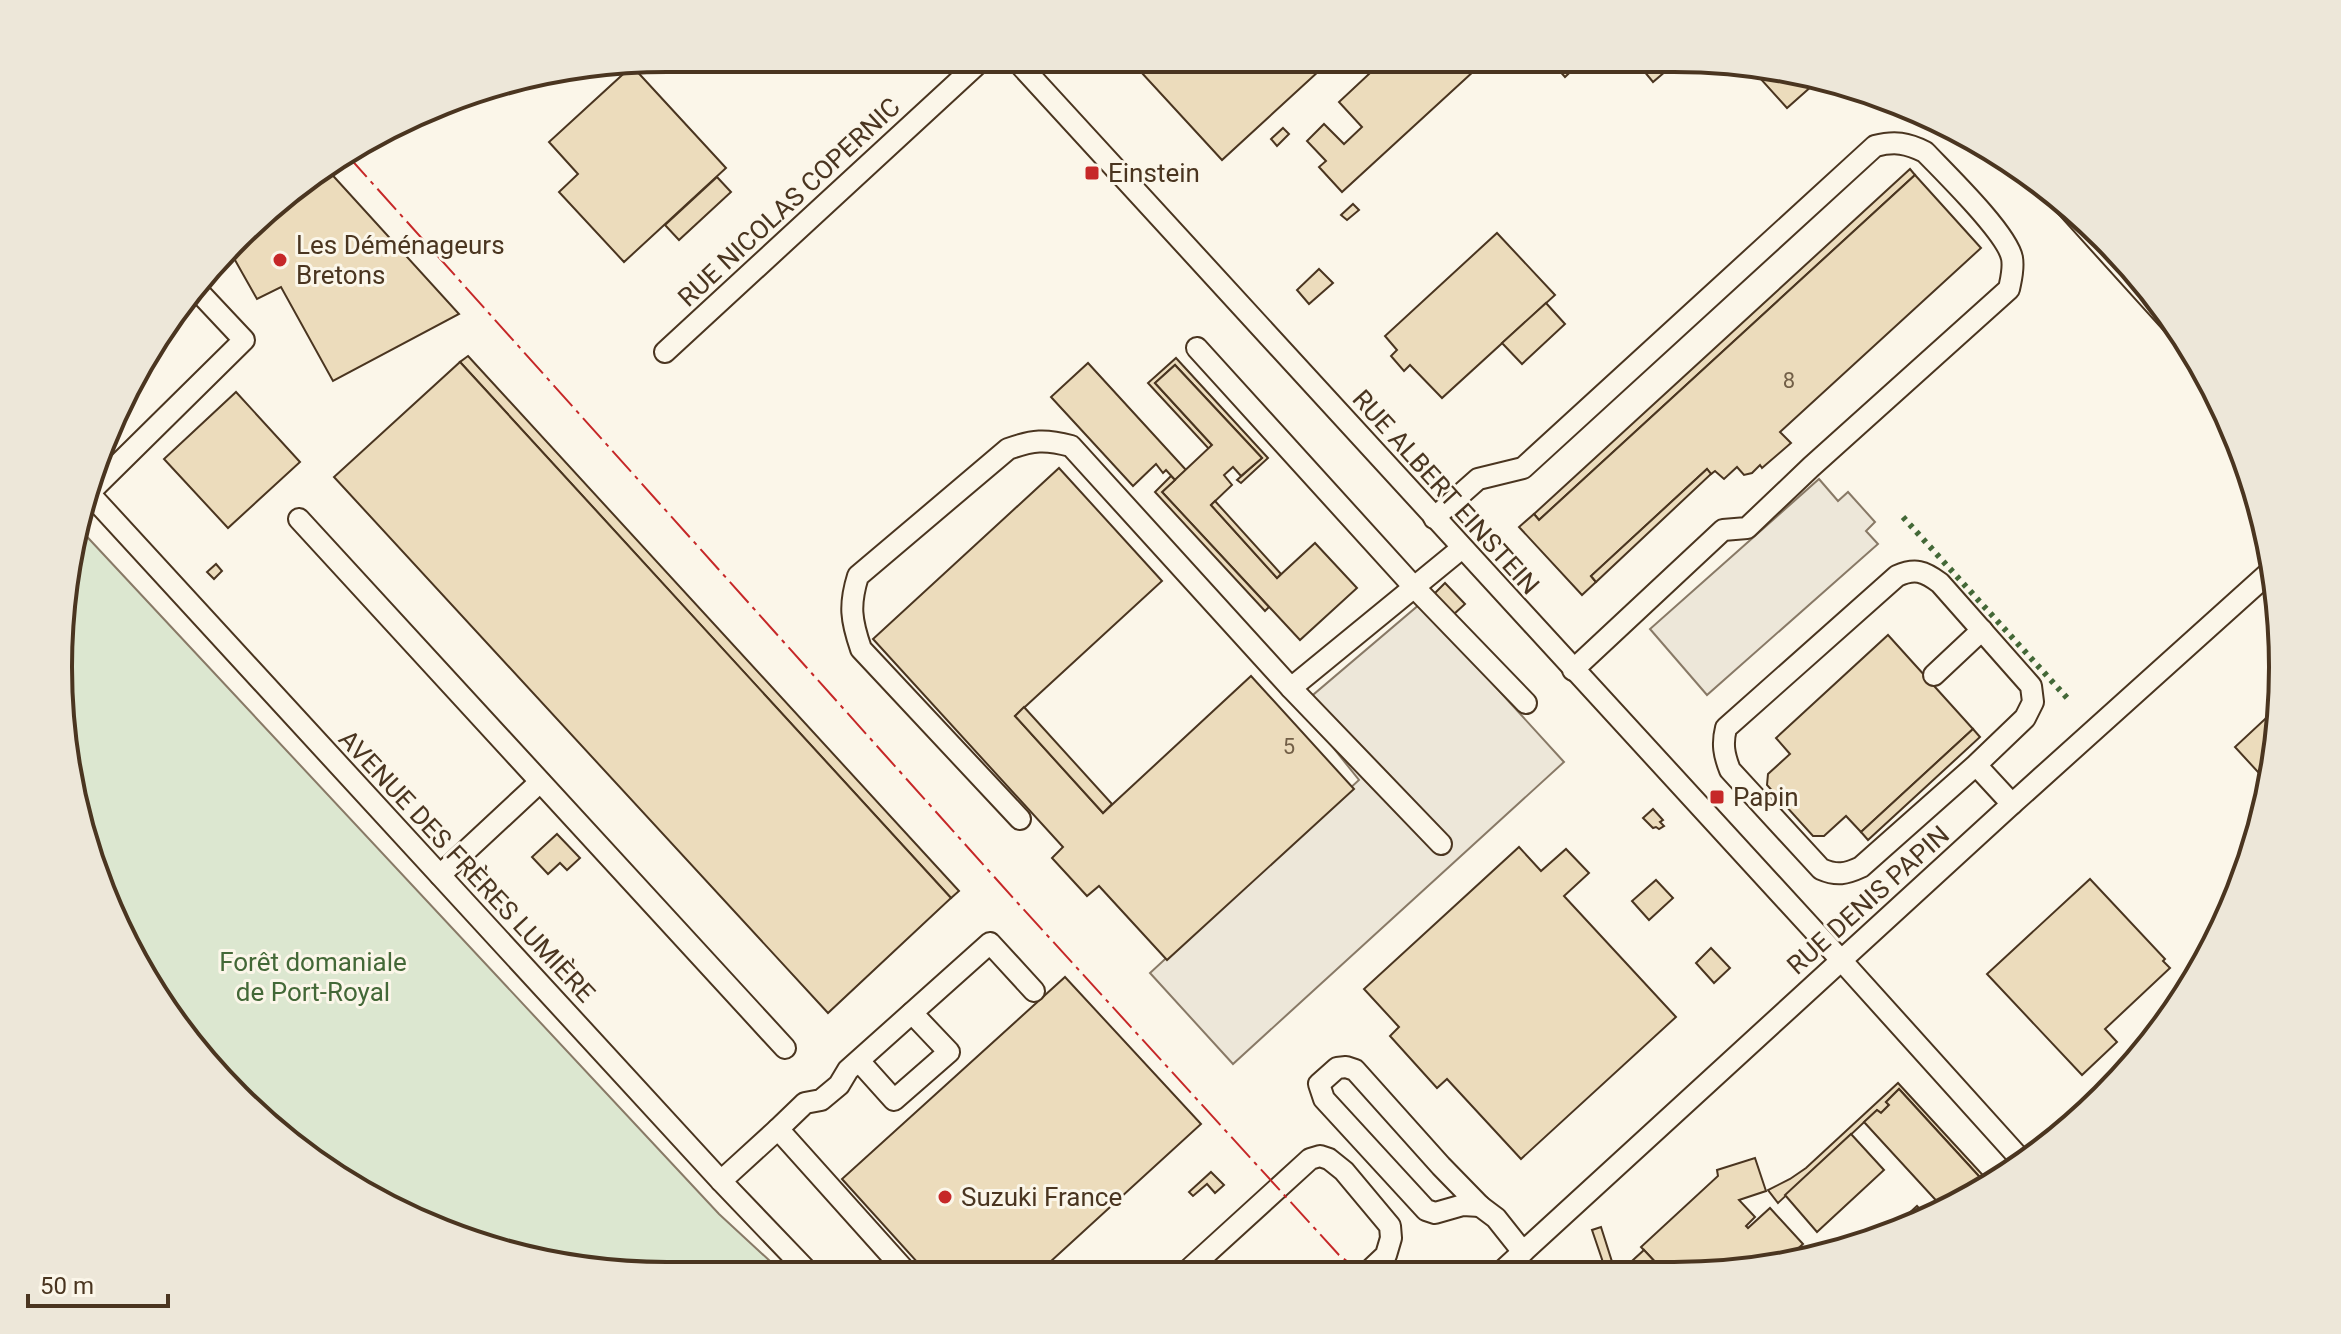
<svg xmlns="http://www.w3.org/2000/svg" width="2341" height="1334" font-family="Roboto,sans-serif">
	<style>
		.green { fill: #dce7d0; stroke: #887966; stroke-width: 2 }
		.parking { fill: #ede7d9; stroke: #887966; stroke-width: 2 }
		.building { fill: #ecdcbc; stroke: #4a3520; stroke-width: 2 }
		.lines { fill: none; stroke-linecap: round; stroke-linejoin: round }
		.minor-casing { stroke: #4a3520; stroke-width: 24 }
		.minor { stroke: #fbf6e9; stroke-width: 20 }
		.hedge { stroke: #436837; stroke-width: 6; stroke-dasharray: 4 6; stroke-linecap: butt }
		.power { stroke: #c62828; stroke-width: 2; stroke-dasharray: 28 6 4 6; stroke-linecap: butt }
		.poi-dot { fill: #c62828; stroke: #fbf6e9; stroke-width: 3 }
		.labels { text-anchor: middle; stroke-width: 6; stroke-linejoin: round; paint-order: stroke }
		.number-label { font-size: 22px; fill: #725f47 }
		.poi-label { font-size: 26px; fill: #4a3520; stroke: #fbf6e9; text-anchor: start }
		.street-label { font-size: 26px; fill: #4a3520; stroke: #fbf6e9 }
		.park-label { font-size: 26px; fill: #436837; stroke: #fbf6e9 }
		.rim { fill: none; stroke: #4a3520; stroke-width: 4 }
	</style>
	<rect width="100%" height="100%" fill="#fbf6e9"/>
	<path class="green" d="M77 526 719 1214 784 1274 628 1275 509 1255 362 1194 209 1068 104 900 59 706Z"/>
	<g class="parking">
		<path d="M1819 479 1838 501 1848 492 1875 522 1866 531 1878 544 1707 695 1650 629Z"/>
		<path d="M1420 604 1564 762 1233 1064 1150 973 1359 780 1300 706Z"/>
	</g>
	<g class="building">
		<path d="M1129 59H1332L1222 160Z"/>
		<path d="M1385 59H1487L1342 192 1319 167 1326 161 1307 141 1324 124 1344 144 1362 127 1339 102Z"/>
		<path d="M1549 59H1584L1565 77Z"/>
		<path d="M1634 59H1680L1653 82Z"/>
		<path d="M632 66 726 168 624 262 559 192 578 174 549 142Z"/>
		<path d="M1749 66 1805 78 1813 85 1787 108Z"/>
		<path d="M1283 128 1289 134 1277 146 1271 139Z"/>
		<path d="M326 168 459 314 333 381 281 287 257 299 231 253 297 184Z"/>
		<path d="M1910 169 1915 175 1539 520 1534 514Z"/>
		<path d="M1915 175 1981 248 1780 432 1791 443 1762 468 1760 465 1752 473 1744 475 1737 467 1724 479 1715 471 1711 474 1707 469 1591 576 1596 582 1582 595 1519 527 1534 514 1539 520Z"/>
		<path d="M717 177 731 192 679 240 665 225Z"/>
		<path d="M1353 204 1359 210 1347 220 1341 215Z"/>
		<path d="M1497 233 1555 295 1442 398 1410 365 1404 371 1391 356 1397 350 1385 336Z"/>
		<path d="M1319 269 1333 283 1309 304 1297 290Z"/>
		<path d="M1546 303 1565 324 1522 364 1502 343Z"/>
		<path d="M468 356 959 891 951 898 460 362Z"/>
		<path d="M1176 358 1268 458 1241 483 1237 480 1262 458 1175 365 1155 383 1212 445 1209 449 1148 383Z"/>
		<path d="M460 362 951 898 828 1013 334 477Z"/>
		<path d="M1088 363 1186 470 1175 480 1166 470 1163 473 1156 464 1133 486 1051 397Z"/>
		<path d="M1175 365 1262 458 1241 476 1233 467 1224 475 1232 485 1211 505 1277 578 1315 543 1357 588 1300 640 1162 492 1212 445 1155 383Z"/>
		<path d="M236 392 300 462 228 528 164 459Z"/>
		<path d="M1059 468 1162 581 1015 716 1103 813 1251 676 1354 789 1167 960 1099 886 1087 896 1052 858 1063 847 873 639Z"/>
		<path d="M1707 469 1711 474 1596 582 1591 576Z"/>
		<path d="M1171 476 1175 480 1162 492 1269 607 1265 611 1155 492Z"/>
		<path d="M1215 501 1281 574 1277 578 1211 505Z"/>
		<path d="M216 564 222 571 214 579 207 572Z"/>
		<path d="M1445 583 1465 604 1454 614 1434 594Z"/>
		<path d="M1888 635 1973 729 1861 832 1846 816 1824 836H1813L1767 785 1768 774 1790 754 1776 738Z"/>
		<path d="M2279 706 2278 747 2269 784 2235 747Z"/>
		<path d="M1024 707 1112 804 1103 813 1015 716Z"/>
		<path d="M1973 729 1980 737 1868 840 1861 832Z"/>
		<path d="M1653 809 1663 820 1660 822 1664 826 1659 829 1656 827 1653 828 1643 818Z"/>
		<path d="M557 834 580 858 567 870 560 863 548 874 532 857Z"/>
		<path d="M1519 847 1541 871 1566 849 1589 873 1564 896 1676 1017 1521 1159 1447 1079 1437 1088 1390 1036 1399 1027 1364 989Z"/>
		<path d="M2090 879 2165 959 2163 961 2170 968 2105 1029 2117 1042 2082 1075 1987 974Z"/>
		<path d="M1656 880 1673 898 1649 920 1632 901Z"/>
		<path d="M1711 948 1730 968 1714 983 1696 963Z"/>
		<path d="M1065 977 1201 1124 1038 1273 928 1274 842 1179Z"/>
		<path d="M1898 1083 1991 1184 1986 1187 1987 1185 1899 1089 1886 1102 1889 1105 1881 1113 1877 1110 1778 1203 1768 1190 1790 1179 1806 1168Z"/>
		<path d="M1899 1089 1987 1185 1986 1187 1943 1208 1864 1122 1877 1110 1881 1113 1889 1105 1886 1102Z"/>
		<path d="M1851 1134 1884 1170 1817 1232 1785 1195Z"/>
		<path d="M1755 1158 1766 1191 1739 1200 1755 1217 1746 1226 1748 1228 1770 1208 1803 1244 1781 1264 1753 1271H1651L1658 1265 1641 1247 1718 1176 1717 1170Z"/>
		<path d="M1211 1172 1224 1185 1215 1193 1207 1184 1193 1196 1189 1192Z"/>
		<path d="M1917 1206 1926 1216 1883 1237Z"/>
		<path d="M1601 1227 1614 1268 1606 1271 1592 1230Z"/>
		<path d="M1644 1250 1658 1265 1651 1271H1621Z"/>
	</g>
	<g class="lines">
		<defs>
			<g id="minor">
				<path d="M1014 58 1841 960 2024 1163"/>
				<path d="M2056 195 2178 330"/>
				<path d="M1197 348 1414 587 1526 703"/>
				<path d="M665 352 984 58"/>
				<path d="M87 491 721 1181 810 1274"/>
				<path d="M89 493 244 340 197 290"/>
				<path d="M1434 518 1478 479 1523 468 1875 146C1895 141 1907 143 1925 152 1946 174 2007 233 2012 258 2014 269 2011 279 2009 289L1811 467 1747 528 1723 530 1573 670"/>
				<path d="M299 519 785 1048"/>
				<path d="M1934 675 1982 630"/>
				<path d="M1291 688 1441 844"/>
				<path d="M1976 765 1861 867C1846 874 1837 876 1821 869L1730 770C1724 755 1722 744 1726 728L1897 576C1915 568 1924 571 1940 583L2031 686 2033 702 2025 718 1976 765 2012 804"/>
				<path d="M1020 819 861 649C851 620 849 605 858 576L1008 449C1033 440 1045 439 1071 446L1291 688 1462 548"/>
				<path d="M440 875 540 782"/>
				<path d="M859 1061 894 1100 949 1052 912 1013"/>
				<path d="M1346 1067 1355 1070 1441 1166 1480 1206 1463 1205 1435 1213 1426 1210 1324 1099 1319 1084 1337 1068Z"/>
				<path d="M778 1129 805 1103 821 1100 839 1085 848 1070 990 943 1034 991"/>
				<path d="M721 1181 778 1129 908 1274"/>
				<path d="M1480 1206 1496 1218 1523 1252"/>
				<path d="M1501 1272 2012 804 2272 570"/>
				<path d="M1185 1273 1310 1159 1320 1156 1329 1159 1344 1171 1390 1226 1391 1238 1386 1255 1368 1272"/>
			</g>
		</defs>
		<use href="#minor" class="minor-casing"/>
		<use href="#minor" class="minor"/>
		<path class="hedge" d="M1903 517 2068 699"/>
		<path class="power" d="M348 156 1015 900 1339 1255 1361 1272"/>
	</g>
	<g class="poi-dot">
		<rect x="1084" y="165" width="16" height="16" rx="4"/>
		<circle cx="280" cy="260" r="8"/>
		<rect x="1709" y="789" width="16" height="16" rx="4"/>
		<circle cx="945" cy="1197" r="8"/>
	</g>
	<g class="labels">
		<g class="number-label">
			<text x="1789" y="388">8</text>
			<text x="1289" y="754">5</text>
		</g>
		<g class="poi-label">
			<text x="1108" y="182">Einstein</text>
			<text x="296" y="254">Les Déménageurs<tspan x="296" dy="30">Bretons</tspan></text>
			<text x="1733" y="806">Papin</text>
			<text x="961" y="1206">Suzuki France</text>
		</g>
		<g class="street-label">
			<text transform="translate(789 202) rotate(-43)" y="9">RUE NICOLAS COPERNIC</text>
			<text transform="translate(1446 492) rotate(48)" y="9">RUE ALBERT EINSTEIN</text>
			<text transform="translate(467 866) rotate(47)" y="9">AVENUE DES FRÈRES LUMIÈRE</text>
			<text transform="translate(1868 900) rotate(-42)" y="9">RUE DENIS PAPIN</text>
		</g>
		<g class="park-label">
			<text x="313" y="971">Forêt domaniale<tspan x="313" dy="30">de Port-Royal</tspan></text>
		</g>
	</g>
	<path d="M0 0H2341V1334H0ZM667 72H1674A595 595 0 0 1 2269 667V667A595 595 0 0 1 1674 1262H667A595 595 0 0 1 72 667V667A595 595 0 0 1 667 72Z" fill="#ede7d9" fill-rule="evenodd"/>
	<path class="rim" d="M667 72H1674A595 595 0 0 1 2269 667V667A595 595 0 0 1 1674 1262H667A595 595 0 0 1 72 667V667A595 595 0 0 1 667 72Z"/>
	<path d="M28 1294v12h140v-12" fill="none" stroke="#4a3520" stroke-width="4"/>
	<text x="40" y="1294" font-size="24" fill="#4a3520" stroke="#fbf6e9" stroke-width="6" paint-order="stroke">50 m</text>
</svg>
